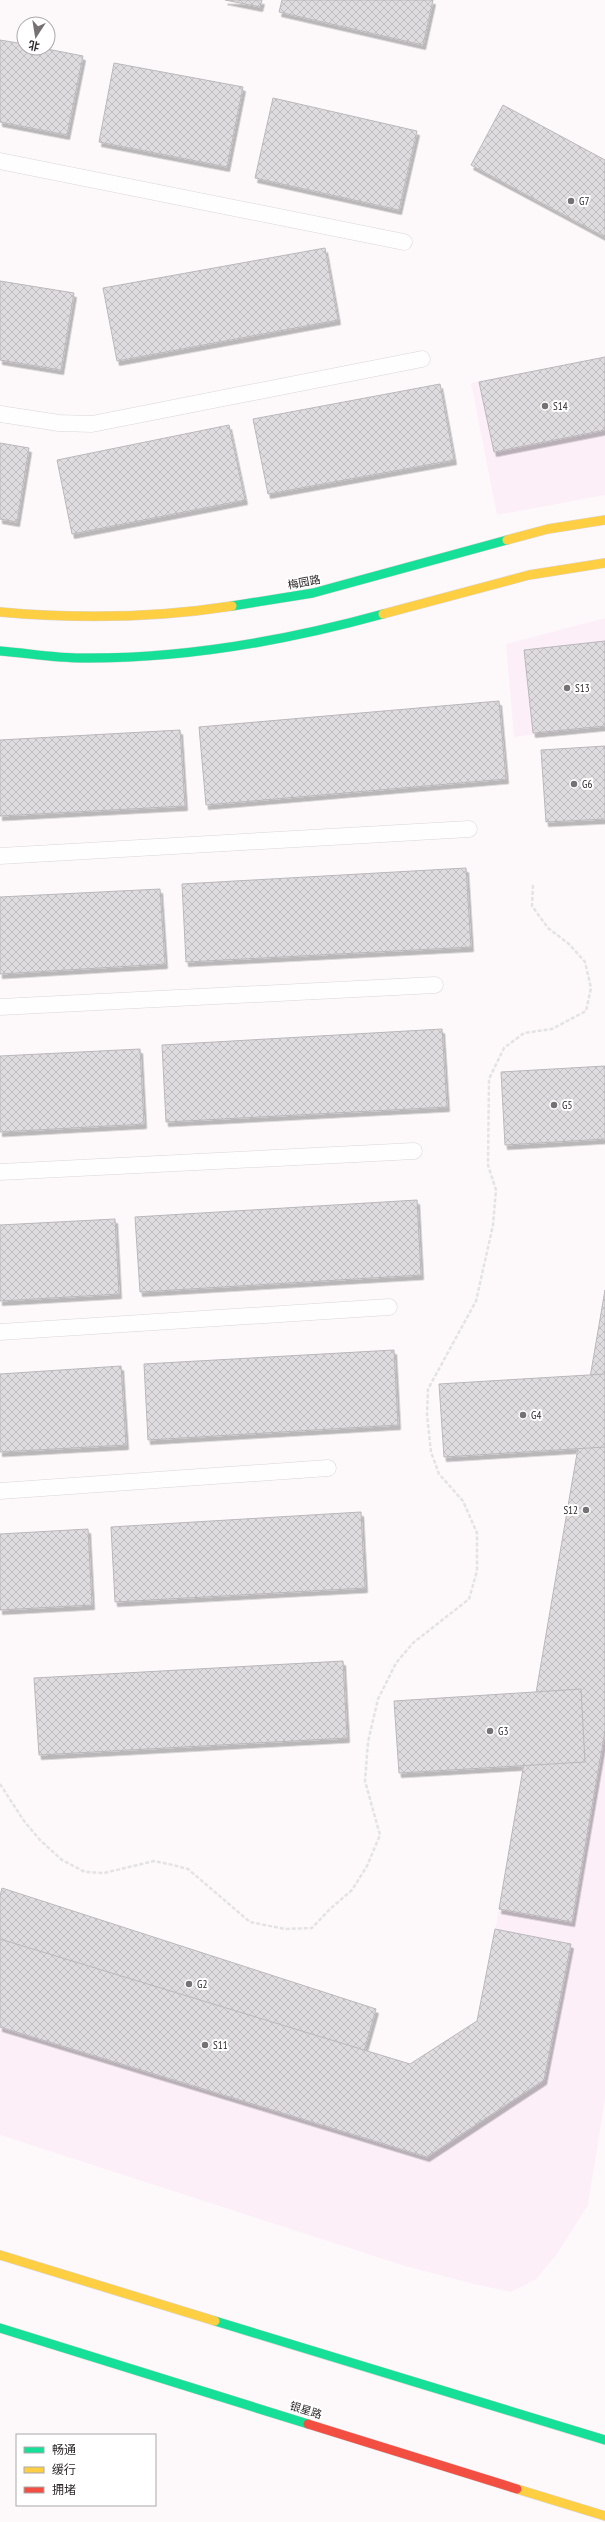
<svg xmlns="http://www.w3.org/2000/svg" width="605" height="2522" font-family="'PT Sans Narrow','Noto Sans SC',sans-serif">
	<style>
		.built { fill: #fceff8 }
		.building { fill: url(#building-cross-hatch); stroke: #bab8bb; filter: url(#shadow) }
		.lines { fill: none; stroke-linecap: round; stroke-linejoin: round }
		.lane-casing { stroke: #dad6d8; stroke-width: 17 }
		.fast-casing { stroke: #dad6d8; stroke-width: 10 }
		.slow-casing { stroke: #dad6d8; stroke-width: 10 }
		.jam-casing { stroke: #dad6d8; stroke-width: 10 }
		.path { stroke: #e4e3e3; stroke-width: 2.5; stroke-dasharray: 4 2; stroke-linecap: butt }
		.lane { stroke: #fffefe; stroke-width: 16 }
		.fast { stroke: #16e098; stroke-width: 9 }
		.slow { stroke: #ffcf43; stroke-width: 9 }
		.jam { stroke: #f24e42; stroke-width: 9 }
		.poi-dot { fill: #767274; stroke: #fff; stroke-width: 1.5 }
		.labels { text-anchor: middle; stroke-width: 4; stroke-linejoin: round; paint-order: stroke }
		.poi-label { font-size: 11px; fill: #2e292c; stroke: #fff; text-anchor: start }
		.street-label { font-size: 11px; fill: #2e292c; stroke: #fff }
	</style>
	<defs>
		<pattern id="building-cross-hatch" width="8" height="8" patternUnits="userSpaceOnUse"><rect width="8" height="8" fill="#dfdce0"/><path d="M0 0l8 8M0 8l8-8" fill="none" stroke="#c0bdc0"/></pattern>
		<filter id="shadow"><feDropShadow dx="2.5" dy="4.5" stdDeviation="0" flood-color="#0004"/></filter>
	</defs>
	<rect width="100%" height="100%" fill="#fdf9fb"/>
	<g class="built">
		<path d="M605 357V495L497 515 471 383Z"/>
		<path d="M605 618V726L514 737 506 644Z"/>
		<path d="M605 1290V2098L588 2205 555 2257 536 2279 511 2292 474 2284 405 2266 0 2135V1939L410 2064 477 2021 499 1909Z"/>
	</g>
	<g class="building">
		<path d="M225 0H262L260 7Z"/>
		<path d="M282 0H433L423 45 279 12Z"/>
		<path d="M0 40 24 44V48H42L83 56 67 135 0 122Z"/>
		<path d="M114 63 243 87 227 167 99 142Z"/>
		<path d="M273 98 417 131 399 210 255 178Z"/>
		<path d="M503 105 605 160V237L471 165Z"/>
		<path d="M325 248 338 320 117 361 103 288Z"/>
		<path d="M0 281 74 293 61 370 0 360Z"/>
		<path d="M605 357V430L494 452 479 382Z"/>
		<path d="M440 384 454 460 268 494 253 419Z"/>
		<path d="M229 425 245 500 72 534 57 460Z"/>
		<path d="M0 443 29 448 17 522 0 519Z"/>
		<path d="M605 641V726L533 733 524 650Z"/>
		<path d="M499 701 506 779 206 805 199 727Z"/>
		<path d="M180 730 185 806 0 816V740Z"/>
		<path d="M605 746V819L546 822 541 750Z"/>
		<path d="M466 868 471 947 186 962 182 884Z"/>
		<path d="M160 889 165 964 0 974V897Z"/>
		<path d="M442 1029 447 1107 166 1122 162 1045Z"/>
		<path d="M140 1049 144 1124 0 1132V1056Z"/>
		<path d="M605 1066V1139L505 1145 501 1072Z"/>
		<path d="M417 1200 421 1275 140 1292 135 1217Z"/>
		<path d="M115 1219 119 1294 0 1301V1225Z"/>
		<path d="M605 1290V1731L572 1922 499 1909Z"/>
		<path d="M394 1350 398 1425 148 1440 144 1364Z"/>
		<path d="M121 1366 126 1445 0 1452V1374Z"/>
		<path d="M605 1374V1447L444 1457 439 1384Z"/>
		<path d="M361 1512 365 1588 115 1602 111 1527Z"/>
		<path d="M88 1529 92 1605 0 1610V1534Z"/>
		<path d="M343 1661 347 1738 39 1755 34 1678Z"/>
		<path d="M581 1689 585 1762 399 1773 394 1701Z"/>
		<path d="M2 1888 376 2009 358 2072 0 1958V1896Z"/>
		<path d="M495 1929 571 1944 544 2080 427 2157 0 2027V1939L410 2064 477 2021Z"/>
	</g>
	<g class="lines">
		<defs>
			<g id="lane">
				<path d="M0 161 404 242"/>
				<path d="M0 414 59 423 92 424 422 359"/>
				<path d="M0 856 469 829"/>
				<path d="M0 1007 435 985"/>
				<path d="M0 1172 414 1151"/>
				<path d="M0 1332 389 1307"/>
				<path d="M0 1491 328 1468"/>
			</g>
			<g id="fast">
				<path d="M232 606 313 593 507 540"/>
				<path d="M0 651C27 653 55 658 81 658 184 659 285 641 383 614"/>
				<path d="M215 2321 605 2440"/>
				<path d="M0 2328 308 2424"/>
			</g>
			<g id="slow">
				<path d="M507 540 548 529 605 520"/>
				<path d="M0 612C77 619 155 618 232 606"/>
				<path d="M383 614 529 575 605 563"/>
				<path d="M0 2255 215 2321"/>
				<path d="M517 2489 605 2516"/>
			</g>
			<path id="jam" d="M308 2424 517 2489"/>
		</defs>
		<use href="#lane" class="lane-casing"/>
		<use href="#fast" class="fast-casing"/>
		<use href="#slow" class="slow-casing"/>
		<use href="#jam" class="jam-casing"/>
		<path class="path" d="M0 1784 24 1821 40 1840 62 1860 85 1872 104 1873 154 1861 173 1865 188 1869 250 1922 285 1929 312 1928 330 1909 352 1890 367 1866 380 1835 365 1781 368 1742 378 1699 396 1663 413 1643 469 1599 477 1571V1533L463 1501 439 1474 431 1452 427 1415 428 1389 476 1301 493 1225 496 1190 488 1165 489 1079 504 1048 524 1033 552 1029 586 1011 591 988 585 962 569 944 548 928 532 906 533 884"/>
		<use href="#lane" class="lane"/>
		<use href="#fast" class="fast"/>
		<use href="#slow" class="slow"/>
		<use href="#jam" class="jam"/>
	</g>
	<g class="poi-dot">
		<circle cx="571" cy="201" r="4"/>
		<circle cx="545" cy="406" r="4"/>
		<circle cx="567" cy="688" r="4"/>
		<circle cx="574" cy="784" r="4"/>
		<circle cx="554" cy="1105" r="4"/>
		<circle cx="523" cy="1415" r="4"/>
		<circle cx="586" cy="1510" r="4"/>
		<circle cx="490" cy="1731" r="4"/>
		<circle cx="189" cy="1984" r="4"/>
		<circle cx="205" cy="2045" r="4"/>
	</g>
	<g class="labels">
		<g class="poi-label">
			<text x="579" y="205">G7</text>
			<text x="553" y="410">S14</text>
			<text x="575" y="692">S13</text>
			<text x="582" y="788">G6</text>
			<text x="562" y="1109">G5</text>
			<text x="531" y="1419">G4</text>
			<text x="578" y="1514" text-anchor="end">S12</text>
			<text x="498" y="1735">G3</text>
			<text x="197" y="1988">G2</text>
			<text x="213" y="2049">S11</text>
		</g>
		<g class="street-label">
			<text transform="translate(304 582) rotate(-11)" y="4">梅园路</text>
			<text transform="translate(306 2410) rotate(17)" y="4">银星路</text>
		</g>
	</g>
	<rect x="16" y="2434" width="140" height="72" fill="#ffffff" stroke="#aba9ab"/>
	<rect x="24" y="2447" width="20" height="6" fill="#16e098" stroke="#aba9ab"/>
	<text x="52" y="2454" font-size="12" fill="#2e292c">畅通</text>
	<rect x="24" y="2467" width="20" height="6" fill="#ffcf43" stroke="#aba9ab"/>
	<text x="52" y="2474" font-size="12" fill="#2e292c">缓行</text>
	<rect x="24" y="2487" width="20" height="6" fill="#f24e42" stroke="#aba9ab"/>
	<text x="52" y="2494" font-size="12" fill="#2e292c">拥堵</text>
	<g transform="translate(36 36) rotate(192)"><circle r="19" fill="#ffffff" stroke="#aba9ab"/>
	<path d="M0-3L7 15L0 10L-7 15Z" fill="#767274"/>
	<text y="-6" font-size="11" font-weight="bold" text-anchor="middle" fill="#2e292c">北</text>
	</g>
</svg>
